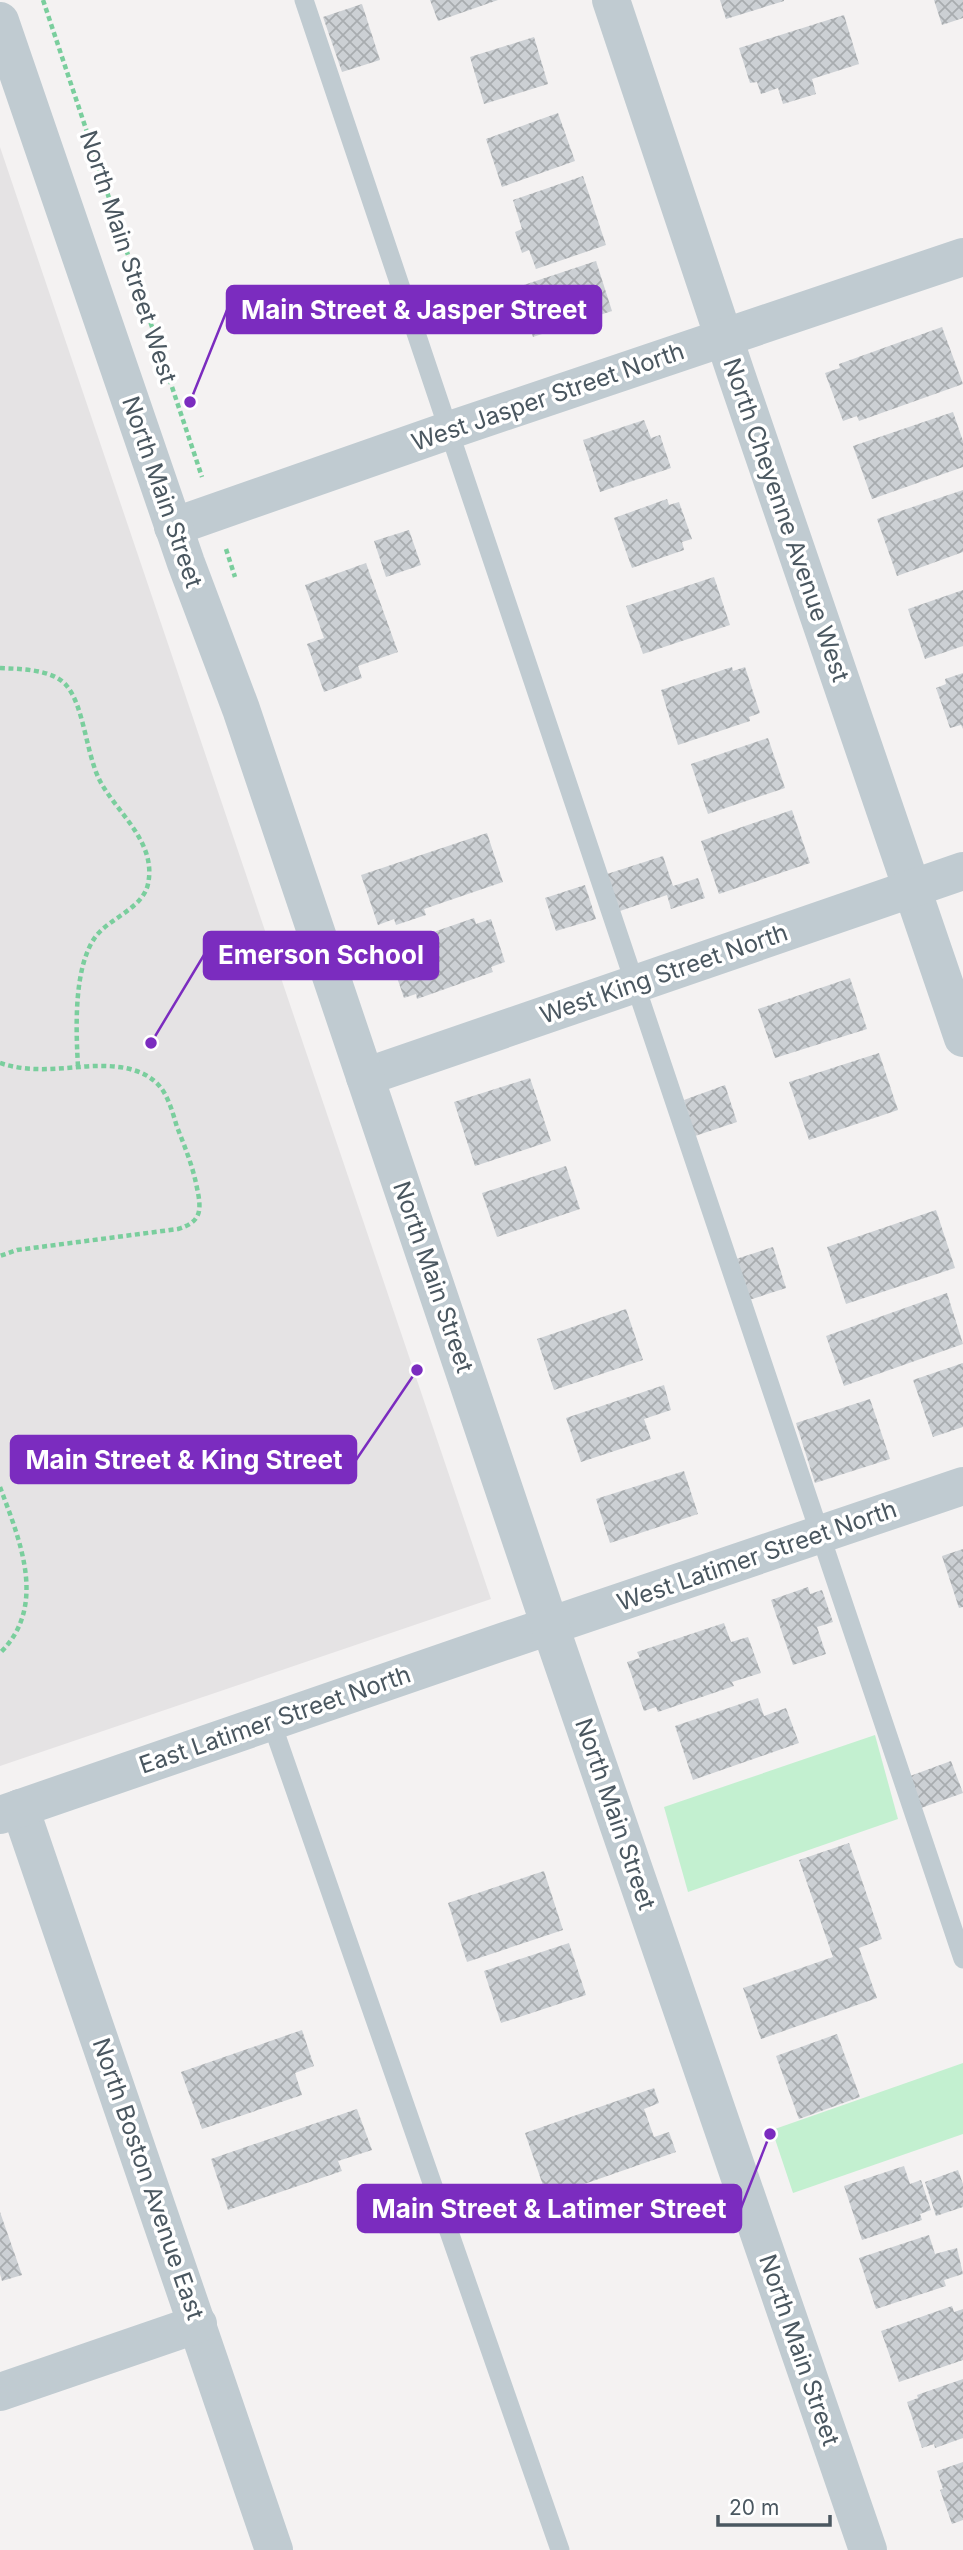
<svg xmlns="http://www.w3.org/2000/svg" width="963" height="2550" font-family="Inter,sans-serif">
	<style>
		.education { fill: #e5e3e4 }
		.grass { fill: #c3f0d0 }
		.building { fill: url(#building-cross-hatch) }
		.lines { fill: none; stroke-linecap: round; stroke-linejoin: round }
		.path { stroke: #7ace9d; stroke-width: 4.5; stroke-dasharray: 5 3.5; stroke-linecap: butt }
		.service { stroke: #c0cbd1; stroke-width: 19 }
		.minor { stroke: #c0cbd1; stroke-width: 38 }
		.tertiary { stroke: #c0cbd1; stroke-width: 38 }
		.labels { text-anchor: middle; stroke-width: 7; stroke-linejoin: round; paint-order: stroke }
		.street-label { font-size: 24px; fill: #4a5760; stroke: #fff }
		.leader { fill: none; stroke: #7b2cbf; stroke-width: 2.5 }
		.callout-dot { fill: #7b2cbf; stroke: #fff; stroke-width: 2.5 }
		.callout { fill: #7b2cbf; stroke: #7b2cbf; stroke-width: 2.5 }
		.callout-label { font-size: 26px; text-anchor: middle; font-weight: bold; fill: #fff }
	</style>
	<defs>
		<pattern id="building-cross-hatch" width="8" height="8" patternUnits="userSpaceOnUse" patternTransform="scale(1.75)"><rect width="8" height="8" fill="#ccd0d4"/><path d="M0 0l8 8M0 8l8-8" fill="none" stroke="#a8acaf"/></pattern>
	</defs>
	<rect width="100%" height="100%" fill="#f4f2f2"/>
	<path class="education" d="M0 147 491 1599 0 1766Z"/>
	<g class="grass">
		<path d="M875 1735 898 1819 688 1892 664 1807Z"/>
		<path d="M963 2063V2134L793 2193 772 2130Z"/>
	</g>
	<g class="building">
		<path d="M430 0H498L438 21Z"/>
		<path d="M720 0H784V1L726 19Z"/>
		<path d="M934 0H963V18L942 25Z"/>
		<path d="M362 4 380 60 342 72 323 17Z"/>
		<path d="M844 15 859 64 812 79 816 94 783 104 778 88 761 94 757 82 750 83 739 48Z"/>
		<path d="M534 37 548 84 484 104 470 57Z"/>
		<path d="M558 113 575 161 502 187 486 139Z"/>
		<path d="M583 176 606 245 536 269 529 250 522 253 515 232 522 229 513 200Z"/>
		<path d="M596 261 612 311 533 337 524 311 513 314 506 291Z"/>
		<path d="M942 327 963 384 859 421 857 416 843 421 825 373 840 368 839 364Z"/>
		<path d="M953 412 963 441V467L872 499 853 446Z"/>
		<path d="M644 420 651 438 660 435 671 468 600 492 583 440Z"/>
		<path d="M963 490V552L897 576 877 519Z"/>
		<path d="M667 499 669 505 679 502 692 539 682 542 684 550 632 568 614 518Z"/>
		<path d="M409 530 421 565 386 577 374 541Z"/>
		<path d="M366 563 398 652 358 666 362 678 324 692 307 644 324 638 305 585Z"/>
		<path d="M714 577 730 625 643 654 626 606Z"/>
		<path d="M963 590V646L925 659 908 609Z"/>
		<path d="M732 667 733 671 745 667 760 713 749 717 750 721 678 745 661 690Z"/>
		<path d="M963 673V729L961 725 950 728 936 688 946 684 945 679Z"/>
		<path d="M768 738 785 788 708 814 691 764Z"/>
		<path d="M792 810 810 863 719 894 701 841Z"/>
		<path d="M487 833 503 882 424 909 426 915 396 925 394 919 378 925 361 875Z"/>
		<path d="M663 856 673 886 698 878 705 898 671 909 667 895 620 911 607 874Z"/>
		<path d="M585 885 596 919 556 931 545 898Z"/>
		<path d="M474 918 476 924 491 919 505 962 491 967 493 972 417 999 416 994 404 998 389 954 401 950 399 944Z"/>
		<path d="M850 978 867 1029 775 1058 758 1009Z"/>
		<path d="M879 1053 898 1110 809 1140 789 1082Z"/>
		<path d="M530 1078 551 1141 475 1166 454 1102Z"/>
		<path d="M725 1085 737 1122 695 1136 684 1100Z"/>
		<path d="M566 1166 580 1209 497 1237 482 1193Z"/>
		<path d="M936 1210 955 1268 846 1304 827 1247Z"/>
		<path d="M773 1247 786 1288 749 1300 736 1259Z"/>
		<path d="M947 1293 963 1344 844 1386 826 1336Z"/>
		<path d="M626 1309 643 1360 554 1390 537 1339Z"/>
		<path d="M963 1363V1427L933 1437 913 1380Z"/>
		<path d="M664 1385 671 1410 644 1419 651 1439 581 1462 566 1418Z"/>
		<path d="M870 1399 890 1459 815 1483 796 1423Z"/>
		<path d="M684 1471 698 1514 610 1543 596 1499Z"/>
		<path d="M963 1549V1607L959 1608 942 1556Z"/>
		<path d="M808 1587 810 1594 822 1590 833 1622 817 1627 826 1654 793 1665 771 1600Z"/>
		<path d="M724 1623 731 1642 748 1637 761 1673 732 1682 734 1686 658 1712 656 1707 644 1711 627 1662 640 1658 637 1652Z"/>
		<path d="M758 1698 764 1716 786 1708 799 1743 693 1780 675 1726Z"/>
		<path d="M951 1761 963 1793 921 1808 910 1776Z"/>
		<path d="M849 1843 882 1939 859 1948 877 1998 761 2039 743 1988 833 1957 799 1860Z"/>
		<path d="M544 1871 563 1930 467 1962 448 1903Z"/>
		<path d="M569 1943 586 1995 501 2023 484 1971Z"/>
		<path d="M302 2030 314 2066 295 2073 302 2095 202 2129 181 2072Z"/>
		<path d="M837 2034 860 2097 799 2119 776 2056Z"/>
		<path d="M654 2088 659 2103 644 2109 654 2137 669 2132 676 2152 547 2197 525 2133Z"/>
		<path d="M357 2109 372 2150 338 2161 342 2171 228 2210 211 2159Z"/>
		<path d="M904 2166 910 2184 921 2180 931 2210 920 2214 922 2220 862 2240 844 2186Z"/>
		<path d="M958 2170 963 2184V2207L936 2216 925 2182Z"/>
		<path d="M0 2212 22 2275 2 2281 0 2274Z"/>
		<path d="M929 2235 935 2254 957 2248 963 2274 944 2280 946 2286 876 2309 859 2258Z"/>
		<path d="M952 2306 954 2312 963 2309V2360L899 2382 881 2331Z"/>
		<path d="M963 2379V2438L935 2448 934 2444 922 2448 907 2402 918 2398 917 2395Z"/>
		<path d="M963 2462V2520L952 2524 940 2490 943 2489 937 2471Z"/>
	</g>
	<g class="lines">
		<g class="path">
			<path d="M43 0 202 477"/>
			<path d="M226 549 235 577"/>
			<path d="M0 668C20 669 52 669 66 685 84 705 86 754 100 781 117 813 157 842 148 884 143 908 110 918 96 936 73 967 76 1030 78 1067"/>
			<path d="M0 1063C27 1072 53 1069 80 1067 110 1064 151 1065 166 1096 171 1106 174 1117 177 1127 185 1147 193 1167 197 1188 202 1211 201 1222 178 1229L17 1250 0 1256"/>
			<path d="M0 1487C20 1541 48 1606 0 1653"/>
		</g>
		<g class="service">
			<path d="M304 0C525 653 740 1308 963 1959"/>
			<path d="M271 1721 560 2550"/>
		</g>
		<g class="minor">
			<path d="M611 0 736 374 963 1038"/>
			<path d="M173 527 450 430 963 257"/>
			<path d="M365 1077 963 871"/>
			<path d="M20 1808 274 2550"/>
			<path d="M0 1815 505 1641 963 1486"/>
			<path d="M0 2392 198 2324"/>
		</g>
		<path class="tertiary" d="M0 21 186 563 241 709 550 1626 868 2550"/>
	</g>
	<g class="labels">
		<g class="street-label">
			<text transform="translate(128 257) rotate(72)" y="8">North Main Street West</text>
			<text transform="translate(548 397) rotate(-19)" y="8">West Jasper Street North</text>
			<text transform="translate(162 492) rotate(71)" y="8">North Main Street</text>
			<text transform="translate(786 520) rotate(71)" y="8">North Cheyenne Avenue West</text>
			<text transform="translate(664 974) rotate(-19)" y="8">West King Street North</text>
			<text transform="translate(433 1277) rotate(71)" y="8">North Main Street</text>
			<text transform="translate(757 1556) rotate(-19)" y="8">West Latimer Street North</text>
			<text transform="translate(275 1720) rotate(-19)" y="8">East Latimer Street North</text>
			<text transform="translate(615 1814) rotate(71)" y="8">North Main Street</text>
			<text transform="translate(148 2179) rotate(71)" y="8">North Boston Avenue East</text>
			<text transform="translate(799 2350) rotate(71)" y="8">North Main Street</text>
		</g>
	</g>
	<path class="leader" d="M190 402L227 310M151 1043L204 955M417 1370L356 1460M770 2134L741 2208"/>
	<g class="callout-dot">
		<circle cx="190" cy="402" r="7"/>
		<circle cx="151" cy="1043" r="7"/>
		<circle cx="417" cy="1370" r="7"/>
		<circle cx="770" cy="2134" r="7"/>
	</g>
	<g class="callout">
		<rect x="227" y="286" width="374" height="47" rx="7"/>
		<rect x="204" y="932" width="234" height="47" rx="7"/>
		<rect x="11" y="1436" width="345" height="47" rx="7"/>
		<rect x="358" y="2185" width="383" height="47" rx="7"/>
	</g>
	<g class="callout-label">
		<text x="414" y="319">Main Street &amp; Jasper Street</text>
		<text x="321" y="964">Emerson School</text>
		<text x="184" y="1469">Main Street &amp; King Street</text>
		<text x="549" y="2218">Main Street &amp; Latimer Street</text>
	</g>
	<path d="M718 2515v10h112v-10" fill="none" stroke="#4a5760" stroke-width="3.5"/>
	<text x="729" y="2515" font-size="21" fill="#4a5760" stroke="#ffffff" stroke-width="5" paint-order="stroke">20 m</text>
</svg>
